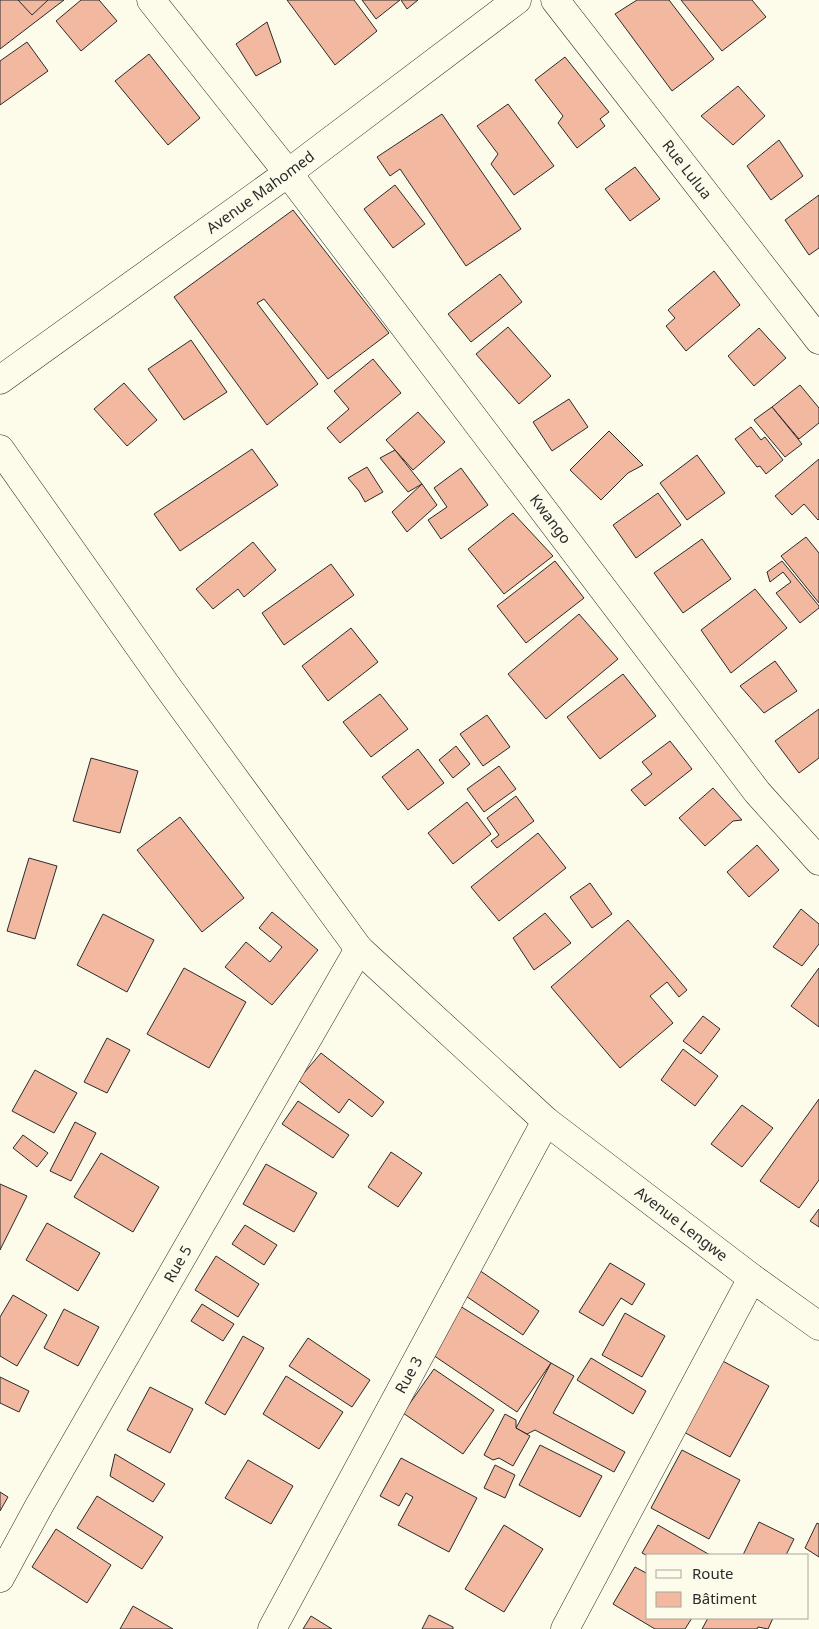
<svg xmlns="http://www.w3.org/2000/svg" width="819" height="1629" font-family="'Noto Sans',sans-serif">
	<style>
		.building { fill: #f2b8a0; stroke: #2b2b2b }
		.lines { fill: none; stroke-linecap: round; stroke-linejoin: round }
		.minor-casing { stroke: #2b2b2b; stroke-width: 29 }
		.tertiary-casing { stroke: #2b2b2b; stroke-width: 29 }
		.minor { stroke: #fdfbea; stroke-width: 28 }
		.tertiary { stroke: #fdfbea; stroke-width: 28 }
		.labels { text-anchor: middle; stroke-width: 4; stroke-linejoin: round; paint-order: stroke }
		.street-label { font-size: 15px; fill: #2b2b2b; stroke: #fdfbea }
	</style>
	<rect width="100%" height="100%" fill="#fdfbea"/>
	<g class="building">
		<path d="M0 0H64L0 49Z"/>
		<path d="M18 0H48L32 15Z"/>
		<path d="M81 0H99L117 21 81 51 56 21Z"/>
		<path d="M287 0H354L377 31 335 65Z"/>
		<path d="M362 0H400L376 19Z"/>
		<path d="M401 0H418L407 9Z"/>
		<path d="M637 0H669L714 59 672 91 615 14Z"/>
		<path d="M681 0H752L766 17 722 51Z"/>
		<path d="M267 22 281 62 256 76 236 44Z"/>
		<path d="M27 42 48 71 0 105V61Z"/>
		<path d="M149 54 200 118 168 145 115 81Z"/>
		<path d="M565 57 609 112 600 119 605 126 577 148 558 123 563 116 535 80Z"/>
		<path d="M738 86 765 116 733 145 701 116Z"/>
		<path d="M508 104 554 166 514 195 491 164 498 154 477 126Z"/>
		<path d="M442 114 521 229 466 266 400 169 390 176 377 157Z"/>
		<path d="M779 140 803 176 771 200 747 166Z"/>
		<path d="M635 167 660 199 630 221 605 189Z"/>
		<path d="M395 185 425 224 393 248 364 209Z"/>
		<path d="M819 195V248L809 255 785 220Z"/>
		<path d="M293 210 389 333 328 379 264 299 257 303 318 384 267 425 174 297Z"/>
		<path d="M714 271 740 305 686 351 666 326 675 318 668 310Z"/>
		<path d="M500 274 522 302 471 342 448 314Z"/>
		<path d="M508 327 551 376 519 404 476 354Z"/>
		<path d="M759 328 786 358 754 386 728 356Z"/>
		<path d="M191 340 227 392 184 420 148 369Z"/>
		<path d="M373 359 401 393 340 443 327 428 349 409 334 391Z"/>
		<path d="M124 383 157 420 127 446 94 409Z"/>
		<path d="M800 385 819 408V423L799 439 772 407Z"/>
		<path d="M569 399 588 427 552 451 533 422Z"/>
		<path d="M772 407 802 444 785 457 754 420Z"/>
		<path d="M418 412 445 442 413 470 386 440Z"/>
		<path d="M751 427 761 440 765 437 783 460 766 474 760 466 757 467 735 439Z"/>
		<path d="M609 431 643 465 628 473 601 500 570 470Z"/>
		<path d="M252 449 278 485 180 551 154 514Z"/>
		<path d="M395 450 422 484 408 492 380 458Z"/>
		<path d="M697 455 725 493 687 520 660 483Z"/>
		<path d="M819 459V519L818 520 804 504 792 515 775 496Z"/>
		<path d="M367 467 383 492 365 502 359 491 348 478Z"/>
		<path d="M461 468 488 505 441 539 428 520 447 507 434 488Z"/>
		<path d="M422 484 437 505 407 532 392 512Z"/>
		<path d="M658 493 681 525 636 558 613 525Z"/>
		<path d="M513 513 553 556 504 594 468 549Z"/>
		<path d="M806 537 819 553V603L781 556Z"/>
		<path d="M702 539 731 579 683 613 654 573Z"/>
		<path d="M253 542 276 570 244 597 238 589 213 609 196 589Z"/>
		<path d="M555 561 584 598 526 643 497 606Z"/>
		<path d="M782 561 819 606V608L800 623 776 593 791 582 783 572 770 582 767 572Z"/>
		<path d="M331 564 354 595 284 645 262 613Z"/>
		<path d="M755 589 787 628 731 673 701 630Z"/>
		<path d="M579 614 618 659 546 719 508 674Z"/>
		<path d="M351 628 378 662 328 701 302 666Z"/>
		<path d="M775 661 797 691 764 713 740 686Z"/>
		<path d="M623 674 656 716 600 759 567 717Z"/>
		<path d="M380 694 408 729 371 757 343 722Z"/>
		<path d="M819 709V758L799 773 775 741Z"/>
		<path d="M487 715 510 747 483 766 460 734Z"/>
		<path d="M670 741 692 769 645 806 631 790 652 774 642 762Z"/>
		<path d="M456 746 470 764 453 778 439 760Z"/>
		<path d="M418 749 444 783 408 810 382 777Z"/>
		<path d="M91 758 138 771 120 833 73 821Z"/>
		<path d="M499 766 516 789 484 812 467 789Z"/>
		<path d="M713 788 742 820 733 821 705 846 679 818Z"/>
		<path d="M516 796 534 821 497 848 491 841 499 835 487 818Z"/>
		<path d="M467 802 491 834 453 864 428 833Z"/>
		<path d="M180 817 244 898 202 932 137 850Z"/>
		<path d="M538 833 566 868 499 921 471 887Z"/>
		<path d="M757 845 779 870 749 897 727 872Z"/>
		<path d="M29 858 57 866 35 939 7 931Z"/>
		<path d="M590 883 612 914 592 928 570 897Z"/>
		<path d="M801 909 819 924V944L802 966 773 947Z"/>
		<path d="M272 912 318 950 272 1005 225 967 246 942 270 962 282 947 259 928Z"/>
		<path d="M545 913 571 943 534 970 513 938Z"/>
		<path d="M103 914 154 940 127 992 77 965Z"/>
		<path d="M628 920 687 990 679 997 667 982 650 996 673 1023 620 1068 551 987Z"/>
		<path d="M184 968 246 1002 209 1068 147 1034Z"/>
		<path d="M819 968V1027L791 1006Z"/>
		<path d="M703 1016 720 1029 701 1054 683 1041Z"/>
		<path d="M107 1038 130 1050 107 1093 84 1082Z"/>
		<path d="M683 1049 718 1076 695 1106 661 1080Z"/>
		<path d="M321 1053 384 1102 372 1117 349 1099 339 1113 298 1080Z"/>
		<path d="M35 1070 77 1093 54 1133 12 1111Z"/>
		<path d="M819 1099V1180L799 1208 760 1181Z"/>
		<path d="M298 1101 349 1135 333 1158 282 1124Z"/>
		<path d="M742 1105 773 1128 742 1167 711 1144Z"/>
		<path d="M75 1122 96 1133 71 1181 50 1171Z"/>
		<path d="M23 1135 48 1153 37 1167 13 1148Z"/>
		<path d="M391 1152 422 1173 398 1207 368 1187Z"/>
		<path d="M101 1153 159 1187 133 1232 74 1197Z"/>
		<path d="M266 1164 317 1193 294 1232 243 1204Z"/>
		<path d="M0 1184 27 1196 0 1250Z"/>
		<path d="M819 1209V1227L810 1221Z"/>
		<path d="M47 1223 100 1253 78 1291 26 1260Z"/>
		<path d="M245 1225 277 1245 264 1265 232 1244Z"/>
		<path d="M216 1256 259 1284 238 1317 195 1290Z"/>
		<path d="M610 1263 645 1284 632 1305 621 1298 603 1326 579 1312Z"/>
		<path d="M476 1268 539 1311 523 1335 460 1292Z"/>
		<path d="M13 1295 47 1315 17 1366 0 1356V1317Z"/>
		<path d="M202 1304 234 1324 223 1341 191 1321Z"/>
		<path d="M460 1306 551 1363 517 1412 430 1353Z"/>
		<path d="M64 1309 99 1327 78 1366 44 1348Z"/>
		<path d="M625 1313 665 1336 642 1377 602 1355Z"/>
		<path d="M243 1336 264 1348 225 1415 205 1403Z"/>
		<path d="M308 1338 370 1380 352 1407 289 1366Z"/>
		<path d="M591 1358 646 1391 633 1414 577 1380Z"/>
		<path d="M719 1359 769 1386 730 1457 680 1430Z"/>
		<path d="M551 1363 574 1376 553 1413 625 1452 614 1472 535 1430 527 1434 516 1428Z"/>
		<path d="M434 1369 494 1410 463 1454 403 1413Z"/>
		<path d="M286 1376 343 1412 319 1449 263 1414Z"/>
		<path d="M0 1377 29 1391 19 1412 0 1403Z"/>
		<path d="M150 1387 193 1409 170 1453 127 1430Z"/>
		<path d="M505 1414 516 1420V1428L530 1436 513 1466 499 1458 493 1460 484 1455Z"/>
		<path d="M540 1445 602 1476 580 1517 519 1485Z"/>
		<path d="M682 1450 740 1480 709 1539 651 1508Z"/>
		<path d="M115 1454 165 1484 153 1502 110 1476Z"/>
		<path d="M401 1458 477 1498 449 1552 398 1525 413 1497 406 1493 399 1506 380 1496Z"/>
		<path d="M248 1460 293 1486 271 1524 225 1498Z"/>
		<path d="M495 1465 515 1475 505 1498 484 1488Z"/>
		<path d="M0 1492 8 1497 0 1511Z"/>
		<path d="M97 1496 163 1537 142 1569 77 1528Z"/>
		<path d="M759 1522 794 1539 786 1555H743Z"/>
		<path d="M817 1523 819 1524V1557L805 1548Z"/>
		<path d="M504 1525 543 1549 504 1612 465 1589Z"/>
		<path d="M658 1525 710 1555 648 1556 642 1553Z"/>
		<path d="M56 1529 111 1565 87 1603 32 1567Z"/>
		<path d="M635 1567 648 1574V1618H692L685 1629H655L613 1604Z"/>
		<path d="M133 1606 173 1629H120Z"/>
		<path d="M429 1615 453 1627V1629H422Z"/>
		<path d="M311 1616 332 1629H303Z"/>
		<path d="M708 1618H773L768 1629 758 1627 757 1629H702Z"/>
	</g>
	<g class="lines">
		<defs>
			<g id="minor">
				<path id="s1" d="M151 0 288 173 757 792 819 861"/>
				<path id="s2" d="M555 0 819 340"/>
				<path id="s3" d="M0 380 288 173 517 0"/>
				<path id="s4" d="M546 1121 752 1278 819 1326"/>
				<path id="s5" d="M0 1578 39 1506 359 949"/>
				<path d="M565 1629 752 1278"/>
			</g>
			<path id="tertiary" d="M0 449 167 686 359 949 546 1121 272 1629"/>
		</defs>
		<use href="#minor" class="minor-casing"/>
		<use href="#tertiary" class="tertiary-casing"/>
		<use href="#minor" class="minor"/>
		<use href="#tertiary" class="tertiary"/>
	</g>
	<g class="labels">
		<g class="street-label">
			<text dy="5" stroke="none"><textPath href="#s2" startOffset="215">Rue Lulua</textPath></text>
			<text dy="5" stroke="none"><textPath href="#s3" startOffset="321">Avenue Mahomed</textPath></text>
			<text dy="5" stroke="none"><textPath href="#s1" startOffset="655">Kwango</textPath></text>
			<text dy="5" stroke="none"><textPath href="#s4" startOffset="170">Avenue Lengwe</textPath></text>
			<text dy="5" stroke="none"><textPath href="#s5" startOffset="361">Rue 5</textPath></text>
			<text transform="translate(409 1375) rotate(-61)" y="5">Rue 3</text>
		</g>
	</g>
	<rect x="646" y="1554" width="162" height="65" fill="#fdfbea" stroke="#a9a89e"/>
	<rect x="656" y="1570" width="25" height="8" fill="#fdfbea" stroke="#a9a89e"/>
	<text x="692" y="1579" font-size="15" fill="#2b2b2b">Route</text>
	<rect x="656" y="1592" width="25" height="15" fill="#f2b8a0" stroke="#a9a89e"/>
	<text x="692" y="1604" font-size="15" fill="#2b2b2b">Bâtiment</text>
</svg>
